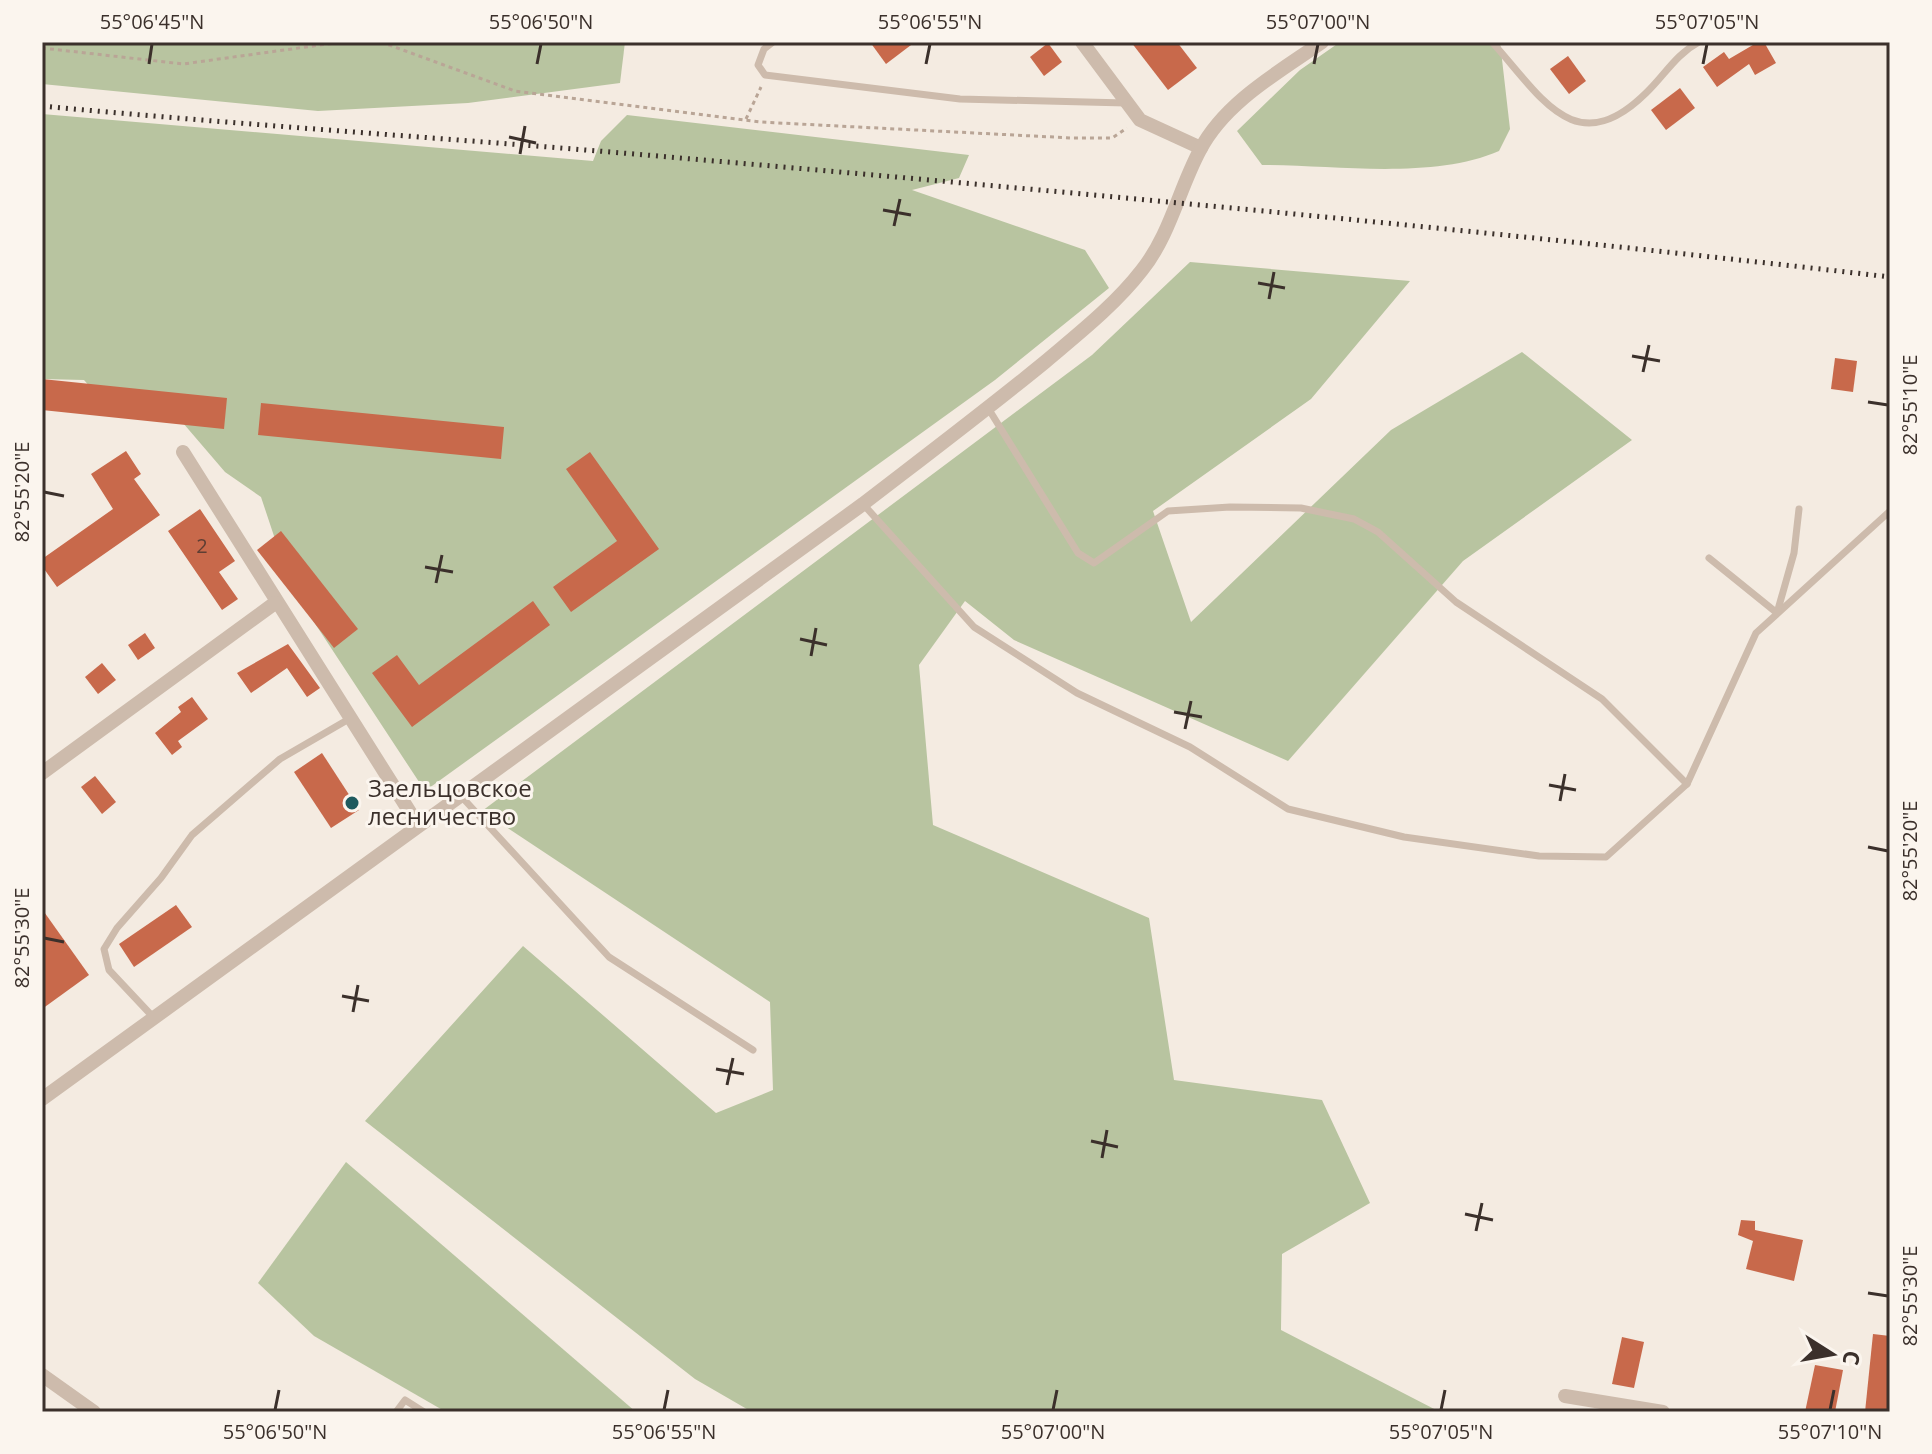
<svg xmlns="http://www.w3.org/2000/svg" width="1932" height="1454" font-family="'Open Sans',sans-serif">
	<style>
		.green { fill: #b8c4a0 }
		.building { fill: #c8694b }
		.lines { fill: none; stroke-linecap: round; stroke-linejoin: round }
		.path { stroke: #b9a596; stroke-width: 3; stroke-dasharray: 4 4; stroke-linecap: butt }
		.service { stroke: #cdbbac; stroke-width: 7 }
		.minor { stroke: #cdbbac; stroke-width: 14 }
		.rail { stroke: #3b302b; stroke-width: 5; stroke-dasharray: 2 6; stroke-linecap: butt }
		.ticks { fill: none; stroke: #3b302b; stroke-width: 3 }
		.poi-dot { fill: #1f5a5e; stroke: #fbf5ee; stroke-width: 3 }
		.labels { text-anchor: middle; stroke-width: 6; stroke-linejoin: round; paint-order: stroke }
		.number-label { font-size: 20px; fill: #5e3e33 }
		.poi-label { font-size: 24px; fill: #3b302b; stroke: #fbf5ee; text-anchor: start }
		.neatline { fill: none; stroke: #3b302b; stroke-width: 3 }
		.ticks-label { font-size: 20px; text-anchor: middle; fill: #3b302b }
	</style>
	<rect width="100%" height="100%" fill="#f4ebe1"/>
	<g class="green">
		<path d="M42 42H625L620 83 468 103 318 111 42 84Z"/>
		<path d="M1340 42H1500L1510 129 1499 151C1433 180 1334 165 1262 165L1237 131 1300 70Z"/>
		<path d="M42 114 593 161 601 141 627 115 969 155 959 178 912 190 1085 250 1109 288 995 380 425 791 291 587 261 497 225 472 165 402 114 414 84 380 42 379Z"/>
		<path d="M1190 262 1410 281 1311 399 1153 511 1191 622 1391 430 1522 352 1632 440 1463 561 1288 761 1014 640 965 601 919 665 933 825 1149 918 1174 1080 1322 1100 1370 1203 1282 1254 1281 1330 1440 1412H752L695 1379 365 1121 523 946 716 1113 773 1090 770 1002 482 811 1092 355Z"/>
		<path d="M346 1162 636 1412H446L314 1336 258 1283Z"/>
	</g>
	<g class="building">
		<path d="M870 42H915L886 64Z"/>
		<path d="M1131 42H1177L1197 68 1168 90Z"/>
		<path d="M1758 42H1764L1776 63 1755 75 1749 64 1717 87 1703 67 1724 52 1729 59Z"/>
		<path d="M1048 43 1062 62 1044 76 1030 57Z"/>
		<path d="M1568 56 1586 81 1569 94 1550 69Z"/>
		<path d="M1680 88 1695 108 1666 130 1651 110Z"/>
		<path d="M1835 358 1857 361 1853 392 1831 389Z"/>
		<path d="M42 379 227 398 224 429 42 410Z"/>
		<path d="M261 403 504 427 501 459 258 435Z"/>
		<path d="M126 451 141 474 134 479 160 515 57 587 42 566V559L113 509 91 474Z"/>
		<path d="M590 452 659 549 571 612 553 587 617 541 566 469Z"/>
		<path d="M200 509 235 561 219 572 238 599 222 610 168 531Z"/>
		<path d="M281 531 358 629 334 648 257 550Z"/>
		<path d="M533 601 550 625 412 727 372 673 397 655 419 685Z"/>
		<path d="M145 633 155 648 138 660 128 645Z"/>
		<path d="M288 644 320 688 307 697 287 668 251 693 237 673Z"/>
		<path d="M102 663 116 680 98 694 85 677Z"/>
		<path d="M192 697 208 719 178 741 182 747 172 755 155 733 181 712 178 707Z"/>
		<path d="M322 753 359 810 331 828 294 772Z"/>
		<path d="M95 776 116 802 102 814 81 787Z"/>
		<path d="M176 905 192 927 134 967 119 944Z"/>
		<path d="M42 909 89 975 42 1009Z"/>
		<path d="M1741 1220 1755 1221V1230L1803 1240 1794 1281 1746 1269 1753 1241 1738 1235Z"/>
		<path d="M1873 1334 1890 1336V1412H1865Z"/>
		<path d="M1622 1337 1644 1342 1634 1388 1612 1384Z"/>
		<path d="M1815 1365 1843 1370 1835 1412H1805Z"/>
	</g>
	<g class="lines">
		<g class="path">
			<path d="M381 42 515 91 760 122 1072 138H1112L1127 128"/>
			<path d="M42 48 183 64 342 42"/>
			<path d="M746 119 761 87"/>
		</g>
		<g class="service">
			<path d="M773 42 764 49 758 65 765 75 960 99 1126 103"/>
			<path d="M1492 42C1541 96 1575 163 1646 93 1665 75 1675 55 1699 42"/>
			<path d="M988 408 1078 553 1094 563 1168 511 1230 507 1301 508 1354 519 1378 532 1456 602 1602 699 1687 784"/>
			<path d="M863 504 974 627 1077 693 1190 747 1288 809 1404 837 1539 856 1606 857 1687 784 1756 633 1890 511"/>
			<path d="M1709 558 1777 613 1794 553 1799 509"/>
			<path d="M460 795 609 957 753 1050"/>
			<path d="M154 1018 109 970 104 949 117 928 161 878 192 835 280 759 349 719"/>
			<path d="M396 1412 405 1400 424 1412"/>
		</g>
		<g class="minor">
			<path d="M1082 42 1140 120 1201 148"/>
			<path d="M183 452 418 825"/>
			<path d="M42 773 275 603"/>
			<path d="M42 1099 863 504C924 457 985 411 1045 362 1078 334 1115 305 1142 270 1170 235 1179 189 1200 150 1225 102 1279 72 1322 42"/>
			<path d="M42 1375 94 1412"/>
			<path d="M1565 1396 1663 1412"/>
		</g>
		<path class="rail" d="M42 106C243 125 445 138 646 155 1061 191 1476 229 1890 277"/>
	</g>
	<path class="ticks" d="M149 64 152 44M537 64 541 44M926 64 930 44M1314 64 1318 44M1703 64 1707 44M509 137 536 143M520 154 525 126M883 210 911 215M894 226 900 199M1258 283 1285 288M1269 299 1274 272M1632 356 1660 361M1643 372 1649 345M1868 402 1888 405M44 492 64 496M425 567 453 572M436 583 442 555M800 639 827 645M811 656 816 628M1174 712 1202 717M1185 729 1191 701M1549 785 1576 790M1560 801 1565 774M1868 847 1888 851M44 938 64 942M342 996 369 1001M353 1012 358 985M716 1069 744 1074M727 1085 733 1058M1091 1141 1118 1147M1102 1158 1107 1130M1465 1214 1493 1220M1476 1231 1482 1203M1868 1293 1888 1296M275 1410 279 1390M664 1410 668 1390M1053 1410 1057 1390M1441 1410 1445 1390M1830 1410 1834 1390"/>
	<circle class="poi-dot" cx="352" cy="803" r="8"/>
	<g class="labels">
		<g class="number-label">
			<text x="202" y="553">2</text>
		</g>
		<g class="poi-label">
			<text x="368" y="797">Заельцовское<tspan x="368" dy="28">лесничество</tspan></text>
		</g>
	</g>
	<rect width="1932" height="1454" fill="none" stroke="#fbf5ee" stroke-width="88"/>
	<g transform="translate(1832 1354) rotate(101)" stroke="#fbf5ee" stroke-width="6" paint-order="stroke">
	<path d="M0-6L14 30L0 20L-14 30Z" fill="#3b302b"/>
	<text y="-12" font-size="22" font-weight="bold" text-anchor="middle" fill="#3b302b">С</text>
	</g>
	<rect x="44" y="44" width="1844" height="1366" class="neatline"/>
	<g class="ticks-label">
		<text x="152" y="29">55°06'45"N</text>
		<text x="541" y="29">55°06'50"N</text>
		<text x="930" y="29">55°06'55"N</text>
		<text x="1318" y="29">55°07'00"N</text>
		<text x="1707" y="29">55°07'05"N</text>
		<text transform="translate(1910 405) rotate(-90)" y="7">82°55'10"E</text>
		<text transform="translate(22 492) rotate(-90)" y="7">82°55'20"E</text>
		<text transform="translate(1910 851) rotate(-90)" y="7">82°55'20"E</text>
		<text transform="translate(22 938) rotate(-90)" y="7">82°55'30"E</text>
		<text transform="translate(1910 1296) rotate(-90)" y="7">82°55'30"E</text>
		<text x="275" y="1439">55°06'50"N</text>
		<text x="664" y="1439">55°06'55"N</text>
		<text x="1053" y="1439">55°07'00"N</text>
		<text x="1441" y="1439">55°07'05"N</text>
		<text x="1830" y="1439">55°07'10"N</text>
	</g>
</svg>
